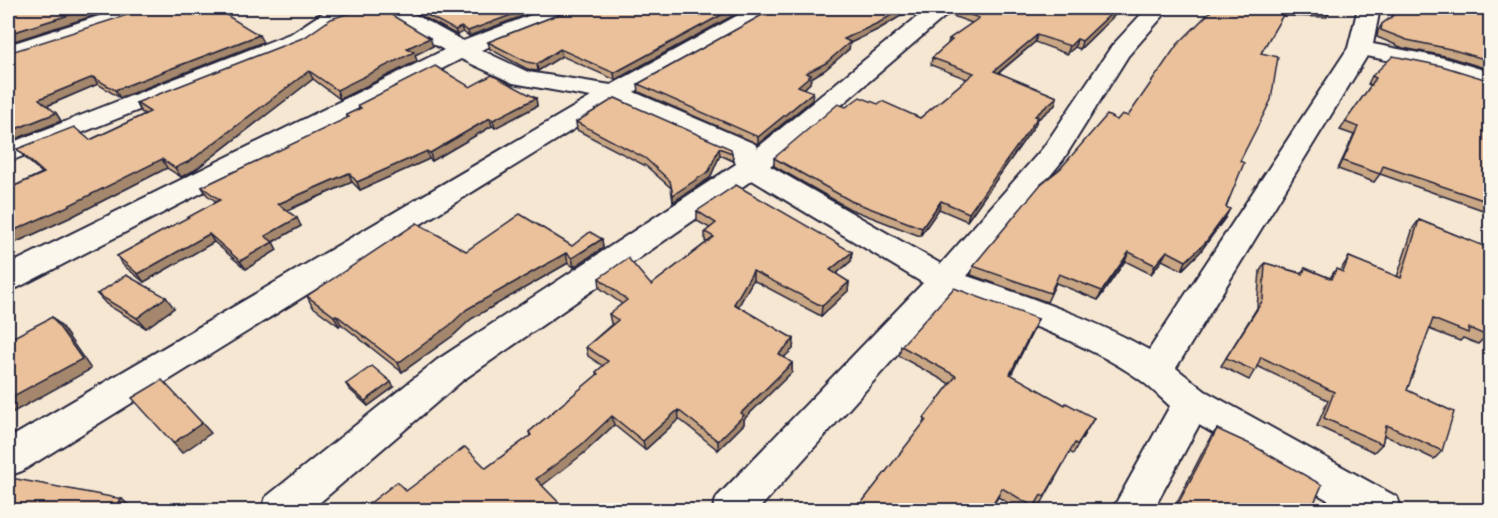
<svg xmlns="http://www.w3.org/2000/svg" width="1498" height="518" font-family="Pangolin,sans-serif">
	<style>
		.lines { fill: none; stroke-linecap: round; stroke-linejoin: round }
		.street-casing { stroke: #22223b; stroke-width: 4 }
		.street { fill: #fbf7ec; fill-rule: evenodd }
		.wall { fill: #c9a684; stroke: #22223b; stroke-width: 1.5 }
		.shaded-wall { fill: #a4876c; stroke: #22223b; stroke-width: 1.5 }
		.building { fill: #eac19a; stroke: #22223b; stroke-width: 1.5 }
	</style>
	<rect width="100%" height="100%" fill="#f6e7d3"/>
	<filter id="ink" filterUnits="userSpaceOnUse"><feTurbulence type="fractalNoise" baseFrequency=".0167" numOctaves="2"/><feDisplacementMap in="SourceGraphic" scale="12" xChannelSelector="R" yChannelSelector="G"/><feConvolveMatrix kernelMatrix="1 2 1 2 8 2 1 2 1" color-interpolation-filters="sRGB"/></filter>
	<g filter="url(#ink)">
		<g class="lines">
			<defs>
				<g id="street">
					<path d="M124 8H155L152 13 8 60V45Z"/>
					<path d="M330 8H355L352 13 308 43 8 162V144L292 33Z"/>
					<path d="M377 8H403L463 41 549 8H578L575 13 481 50 528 72 611 85 751 8H777L774 13 634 92 755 144 757 148 928 8H952L949 13 770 166 941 264 1043 148 1111 47 1147 8H1170L1128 56 1063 160 967 276C1029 297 1092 318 1149 350L1348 48 1358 8H1380L1373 44 1444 58 1490 72V87L1438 71 1367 56 1176 368 1205 391 1397 497 1402 510H1345L1199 425 1153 510H1112L1170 406C1161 398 1152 389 1143 382 1092 344 1010 317 951 295L758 510H712L717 497 923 283 752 180 463 380 311 510H261L266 497 437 360 736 164 733 155 616 103 22 471 8 476V439L591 97 513 83 461 59 19 287 8 291V265L444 50 380 13Z"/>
				</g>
			</defs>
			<use href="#street" class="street-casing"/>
			<use href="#street" class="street"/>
		</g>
		<g class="wall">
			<path d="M407 8H544L469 36 463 32 457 35Z"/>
			<path d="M575 8H747L615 80 562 56 538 71 529 70 490 49 488 42Z"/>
			<path d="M775 8H914L879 29 850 43 849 49 825 70 811 78 810 83 804 89 813 92 812 100 758 144 639 92 638 84Z"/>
			<path d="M951 8H1122L1080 49 1075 47 1067 54 1035 42 999 73 1057 97 1055 105 1037 120 1035 125 967 221 939 209 920 236 850 209 774 166V158L846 107 878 104 920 118 967 79 931 65 932 58 948 44 949 39 972 23 950 15Z"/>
			<path d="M1211 8H1330L1331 9 1327 17 1282 16 1261 53 1240 161 1226 207 1225 218 1200 252 1182 270 1162 260 1151 274 1125 261 1098 300 1056 283 1047 302 971 275 973 266 1060 169 1117 120 1128 116 1212 9Z"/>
			<path d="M1395 8H1491V70L1445 56 1403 48 1377 37 1378 31 1382 24 1392 17Z"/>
			<path d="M263 42 120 98 98 84 47 106 56 113 61 121 8 142V53Z"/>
			<path d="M433 46 415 55 417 61 340 99 313 79 195 170 181 177 167 168 69 218 10 245 8 243V189L42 173 25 158 17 149 90 140 145 114 141 112 136 103Z"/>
			<path d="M1372 76 1491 81 1489 202 1483 210 1380 174 1374 182 1338 169 1354 135 1340 130 1371 85 1368 84Z"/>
			<path d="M470 87 536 98 537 106 495 128 492 126 432 161 429 159 360 190 352 182 287 211 301 226 273 242 277 250 246 269 214 242 144 282 123 265 117 256 217 202 207 195 202 187 348 118 346 115 359 109 358 105Z"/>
			<path d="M615 98 732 153 733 161 720 155 710 178 673 202 671 188 646 166 577 130 576 122Z"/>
			<path d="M697 211 851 261 836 274 849 282 848 291 821 316 753 280 738 307 794 339 793 349 784 357 792 363V372L744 419V424L718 450 679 419 645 450 614 425 583 454 365 507 406 491 486 468 530 436 529 432 597 375 596 372 603 366 588 356 586 347 612 324 611 323 609 314 622 304 600 288 599 278 651 285 707 242 705 241V232L710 228 697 221Z"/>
			<path d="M1419 220 1491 249V334L1489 336 1487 335 1478 344 1463 338 1460 341 1429 329 1407 390 1442 451 1434 459 1384 435 1382 444 1374 452 1317 426 1328 400 1257 366 1249 380 1221 366 1257 308 1260 271 1265 263 1301 273 1305 268 1330 278 1336 269 1341 271 1343 266 1349 257 1397 277 1413 228Z"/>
			<path d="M602 239 603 248 574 267 568 263 471 319 454 335 402 372 341 324 339 326 312 306 307 296 466 251 572 246Z"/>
			<path d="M97 294 174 308 146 328 106 304Z"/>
			<path d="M1038 319 1034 329 1011 375 1065 405 1094 418 1073 454 1070 452 1040 506 1037 504 1033 510H1020L998 497 990 510H856L923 425 924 418 950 384 899 356 901 346Z"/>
			<path d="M346 384 394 387 368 406 349 389Z"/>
			<path d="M1217 429 1311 510H1173L1210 438Z"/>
		</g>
		<g class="shaded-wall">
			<path d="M91 8H118L8 43V34Z"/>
			<path d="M530 8H544L469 36 468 31Z"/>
			<path d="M734 8H747L615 80 614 73Z"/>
			<path d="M903 8H914L879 29 850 43 849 49 825 70 811 78 810 83 798 94V86L806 73 844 39Z"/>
			<path d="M1117 8H1122L1080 49 1082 41Z"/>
			<path d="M461 27 463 32 457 35 455 30Z"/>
			<path d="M259 35 263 42 120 98 115 90Z"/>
			<path d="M1037 35 1035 42 992 78 994 71Z"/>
			<path d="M430 38 433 46 415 55 417 61 340 99 337 90 407 48Z"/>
			<path d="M1077 39 1075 47 1067 54 1070 46Z"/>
			<path d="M560 49 562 56 538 71 537 64Z"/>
			<path d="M309 71 313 79 195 170 181 177 175 168Z"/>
			<path d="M93 77 98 84 44 107 39 99Z"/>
			<path d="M813 92 812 100 758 144V137Z"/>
			<path d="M1057 97 1055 105 1037 120 1035 125 967 221 969 213 1035 116Z"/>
			<path d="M536 98 537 106 495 128 493 120Z"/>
			<path d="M56 113 61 121 8 142V132Z"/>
			<path d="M490 118 492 126 432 161 430 153Z"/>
			<path d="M719 148 720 155 710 178 673 202V195Z"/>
			<path d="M427 151 429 159 360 190 357 182Z"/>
			<path d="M162 159 167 168 69 218 10 245 8 243V233Z"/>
			<path d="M349 173 352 182 283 212 278 204Z"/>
			<path d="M941 201 939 209 920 236 922 228Z"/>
			<path d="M1230 209 1225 218 1200 252 1182 270 1186 261Z"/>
			<path d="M297 218 301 226 269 244 265 236Z"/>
			<path d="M209 234 214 242 144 282 138 274Z"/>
			<path d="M602 239 603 248 574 267 572 258Z"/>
			<path d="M273 242 277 250 246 269 240 261Z"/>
			<path d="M1167 251 1162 260 1151 274 1155 265Z"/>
			<path d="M852 252 851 261 829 280 830 270Z"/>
			<path d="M1129 252 1125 261 1098 300 1102 291Z"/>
			<path d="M566 253 568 263 471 319 454 335 402 372 398 363 467 309Z"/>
			<path d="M753 271V280L734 314V304Z"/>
			<path d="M849 282 848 291 821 316 822 306Z"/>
			<path d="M166 297 174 308 146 328 137 318Z"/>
			<path d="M336 315 341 324 339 326 334 316Z"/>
			<path d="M52 317 62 327 91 369 8 415V399Z"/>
			<path d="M1038 319 1034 329 1006 384 1010 374Z"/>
			<path d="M794 339 793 349 778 363 779 354Z"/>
			<path d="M792 363V372L744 419V424L718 450V441L741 413Z"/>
			<path d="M391 382 394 387 368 406 365 401Z"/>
			<path d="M678 410 679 419 645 450 643 441Z"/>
			<path d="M612 416 614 425 583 454 539 488 536 479Z"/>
			<path d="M202 423 211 433 182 453 173 443Z"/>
			<path d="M1002 488 998 497 990 510H989Z"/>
			<path d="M122 499 134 510H112Z"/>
		</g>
		<g class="building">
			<path d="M8 8H91L8 34Z"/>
			<path d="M149 8H215L259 35 115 90 93 77 39 99 56 113 8 132V53Z"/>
			<path d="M365 8H380L430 38 407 48 414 52 337 90 309 71 190 161 175 168 162 159 62 209 8 233V189L44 173 17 149 74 127 90 140 150 112 136 103 305 37 331 19Z"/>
			<path d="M414 8H530L468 31 461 27 455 30Z"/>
			<path d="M575 8H734L614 73 560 49 537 64 527 62 488 42Z"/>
			<path d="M775 8H903L880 22 844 39 850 42 826 63 806 73 811 75 798 86 813 92 758 137 638 84Z"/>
			<path d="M951 8H1117L1082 41 1077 39 1070 46 1037 35 994 71 1057 97 1035 116 1038 117 969 213 941 201 922 228 851 201 774 158 838 104 846 107 860 97 878 104 882 101 920 118 974 73 932 58 952 40 949 39 979 18Z"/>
			<path d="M1214 8H1330L1331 9 1287 8 1261 53 1278 57 1271 100 1240 161 1244 163 1226 207 1230 209 1205 243 1186 261 1167 251 1155 265 1129 252 1102 291 1059 274 1050 293 973 266 1041 184 1060 169 1107 115 1117 120 1122 114 1128 116 1177 45Z"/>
			<path d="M1397 8H1491V61L1450 49 1407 40 1381 30 1382 24 1394 15Z"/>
			<path d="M1393 56 1442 66 1491 81V198L1489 202 1383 166 1380 174 1343 161 1358 127 1345 122 1376 78 1372 76Z"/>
			<path d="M435 66 470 87 492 75 536 98 493 120 490 118 430 153 427 151 357 182 349 173 278 204 297 218 265 236 273 242 240 261 209 234 138 274 117 256 220 200 202 187 349 117 346 115 361 108 358 105Z"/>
			<path d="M615 98 731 149 732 153 719 148 709 171 673 195 670 181 645 158 576 122Z"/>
			<path d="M736 185 852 252 830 270 849 282 822 306 753 271 734 304 794 339 779 354 792 363 741 413 744 415 718 441 678 410 643 441 612 416 581 445 536 479 566 510H352L361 503 365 507 397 482 406 491 465 447 486 468 531 435 529 432 598 374 596 372 608 361 586 347 618 320 609 314 627 300 599 278 628 258 651 285 714 237 705 232 716 223 697 211Z"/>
			<path d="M520 214 572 246 590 232 602 239 572 258 566 253 467 309 450 325 398 363 336 315 334 316 307 296 417 223 466 251Z"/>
			<path d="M1419 220 1491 249V325L1487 336 1469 328 1468 333 1433 319 1407 390 1454 412 1442 451 1389 426H1386L1382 444 1324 418 1334 392 1261 357 1255 371 1226 358 1263 300 1265 263 1303 274 1305 268 1332 279 1336 269 1343 272 1349 257 1401 278Z"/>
			<path d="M126 275 166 297 137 318 97 294Z"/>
			<path d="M954 288 1038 319 1010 374 1065 405 1066 403 1094 418 1077 445 1075 443 1044 497 1041 495 1034 507 1002 488 989 510H967L961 507 959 510H910L908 509 907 510H856L926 420 924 418 956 376 901 346Z"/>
			<path d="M52 317 82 359 8 399V340Z"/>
			<path d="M372 366 391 382 365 401 346 384Z"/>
			<path d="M162 380 202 423 173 443 132 398Z"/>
			<path d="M1217 429 1252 445 1322 485 1311 510 1308 509 1307 510H1180L1183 506 1178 504Z"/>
			<path d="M11 478 122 499 112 510H8V482Z"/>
		</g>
	</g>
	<rect width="1498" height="518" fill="none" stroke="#fbf7ec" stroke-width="30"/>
	<rect x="15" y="15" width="1468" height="488" fill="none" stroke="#22223b" stroke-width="2" filter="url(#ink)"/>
</svg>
